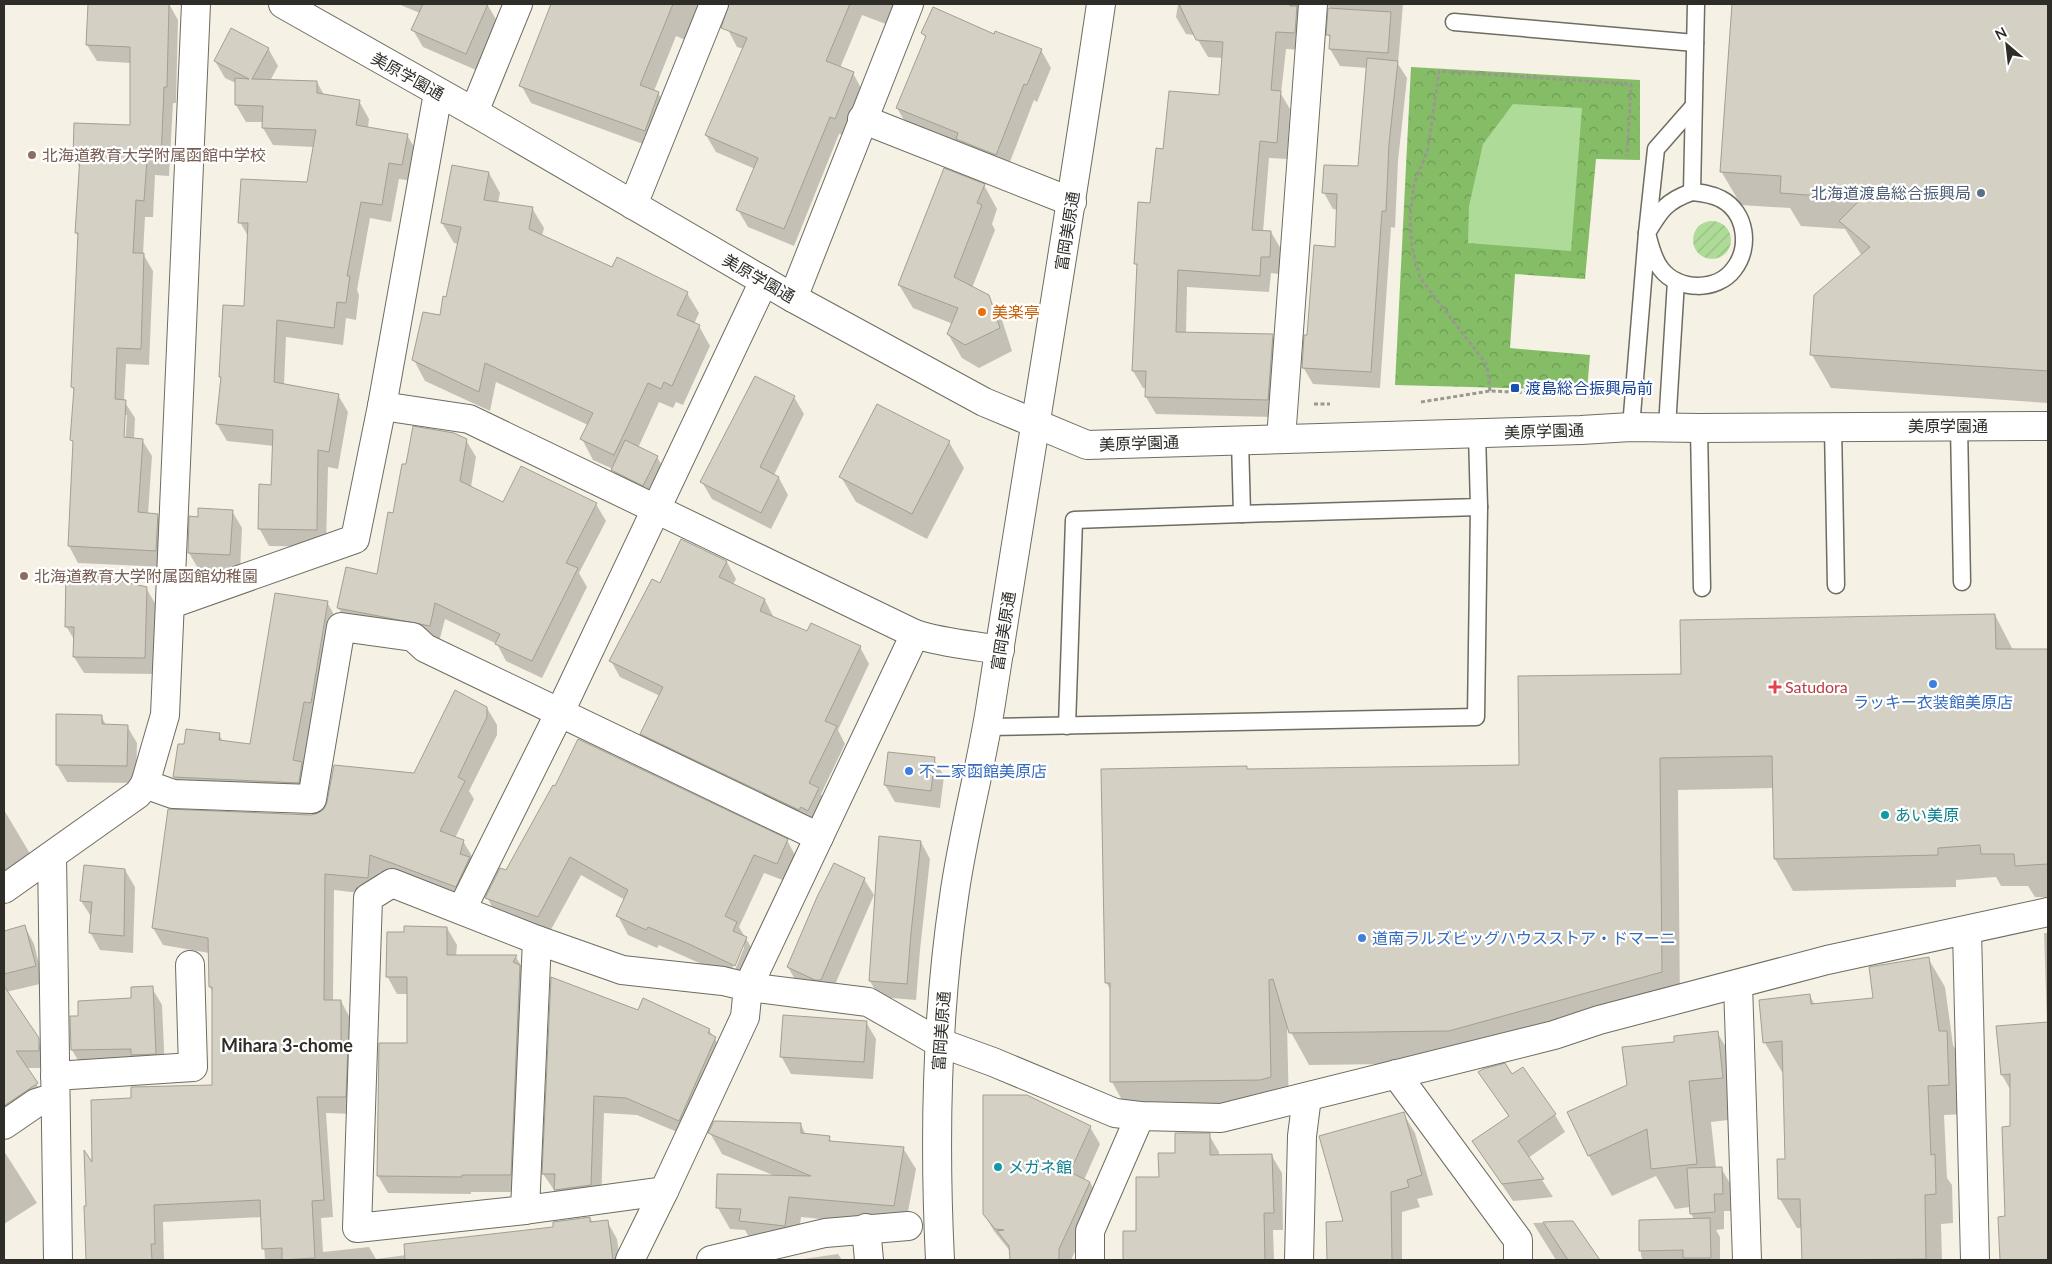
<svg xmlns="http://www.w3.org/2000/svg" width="2052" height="1264" font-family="Lato,'Noto Sans JP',sans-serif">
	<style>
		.forest { fill: url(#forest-crowns) }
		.garden { fill: url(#garden-furrows) }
		.pitch { fill: #afdb99 }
		.shadow { fill: #0003; fill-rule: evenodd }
		.building { fill: #d4d0c3; stroke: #a29f93 }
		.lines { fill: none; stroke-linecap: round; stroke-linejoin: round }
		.lane-casing { stroke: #6f6c61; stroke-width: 19 }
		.street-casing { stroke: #6f6c61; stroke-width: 30 }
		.secondary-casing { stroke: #6f6c61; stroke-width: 30 }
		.path { stroke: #9b988f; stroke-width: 3; stroke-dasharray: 4 2.5; stroke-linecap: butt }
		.lane { stroke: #fff; stroke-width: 16 }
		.street { stroke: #fff; stroke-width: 28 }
		.secondary { stroke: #fff; stroke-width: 28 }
		.education-dot { fill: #8d6e63; stroke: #fff; stroke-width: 2 }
		.service-dot { fill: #5c6f8a; stroke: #fff; stroke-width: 2 }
		.food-dot { fill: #e8710a; stroke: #fff; stroke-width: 2 }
		.transit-dot { fill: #1a4fb4; stroke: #fff; stroke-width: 2 }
		.shop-dot { fill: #3f7fe0; stroke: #fff; stroke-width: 2 }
		.health-dot { fill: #e0444e; stroke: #fff; stroke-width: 2 }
		.culture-dot { fill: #0f9aa8; stroke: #fff; stroke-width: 2 }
		.labels { text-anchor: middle; stroke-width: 4.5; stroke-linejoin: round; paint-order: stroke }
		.street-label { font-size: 16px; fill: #2e2d28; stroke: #fff }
		.education-label { font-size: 16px; fill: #785e54; stroke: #fff; text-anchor: start }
		.service-label { font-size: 16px; fill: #4e5e75; stroke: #fff; text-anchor: end }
		.food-label { font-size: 16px; fill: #c56008; stroke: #fff; text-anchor: start }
		.transit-label { font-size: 16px; fill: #164399; stroke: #fff; text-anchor: start }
		.health-label { font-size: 16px; fill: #be3a42; stroke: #fff; text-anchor: start }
		.shop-label { font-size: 16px; fill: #366cbe; stroke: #fff; text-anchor: start }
		.culture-label { font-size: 16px; fill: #0d838f; stroke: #fff; text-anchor: start }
		.neighbourhood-label { font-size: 18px; font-weight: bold; fill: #2e2d28; stroke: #fff }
	</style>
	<defs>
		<pattern id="forest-crowns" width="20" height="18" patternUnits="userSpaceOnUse" patternTransform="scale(1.25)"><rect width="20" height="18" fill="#85bd67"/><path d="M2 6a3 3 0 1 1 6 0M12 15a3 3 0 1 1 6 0" fill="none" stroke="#6d9a55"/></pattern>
		<pattern id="garden-furrows" width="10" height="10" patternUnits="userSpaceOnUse" patternTransform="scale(1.25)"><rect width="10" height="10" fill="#afdb99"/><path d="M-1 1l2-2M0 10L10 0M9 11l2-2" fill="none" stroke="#97bc84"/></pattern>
	</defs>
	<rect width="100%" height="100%" fill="#f5f1e4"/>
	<path class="forest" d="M1411 67 1640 80V160L1596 159 1585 279 1515 274 1510 348 1590 355 1587 390 1395 385Z"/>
	<circle class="garden" cx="1712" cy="240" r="19"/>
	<path class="pitch" d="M1513 104 1582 108 1571 251 1468 243 1469 206 1483 144Z"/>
	<g class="shadow">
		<path d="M89 4H169L178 20 176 103H173L169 176 155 175 153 217H145L143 254 153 271 149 365 126 364 124 401 135 418 134 439 142 440 152 456 148 514 157 515 167 531 165 567 78 563 69 546 74 445 72 440 75 392 72 387 79 236 76 233 80 168 74 157 131 127V63L97 61 87 45ZM124 415H127L125 444H122Z"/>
		<path d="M398 4H487L497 21 476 70 423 47 413 30 420 13Z"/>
		<path d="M552 4H704L690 42 676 36 654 91 658 93 668 110 654 148 531 103 521 85Z"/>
		<path d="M738 4H900L891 26 862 15 840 68 853 73 862 90 844 135 839 134 794 246 748 227 738 210 755 169 716 152 706 135 744 49 737 47 728 30Z"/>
		<path d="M1178 4H1403L1398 64 1407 78 1398 161 1395 228 1391 227 1380 388 1313 384 1303 367 1308 336 1336 248 1338 210 1333 209 1324 193 1359 168 1368 68 1340 66 1330 49 1331 40 1328 35 1330 7 1325 5 1304 50 1286 49 1281 94 1290 109 1287 159 1269 158 1263 232H1271L1281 249 1279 274 1271 273 1269 292 1187 287 1186 333 1272 335 1282 352 1277 417 1156 414 1146 397 1147 388H1143L1133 371 1138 268 1136 264 1164 151 1220 97 1223 58 1208 57 1195 35 1186 34 1176 17Z"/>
		<path d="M1734 4H2048V403L1831 388 1812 355 1862 256 1845 229 1801 226 1790 208 1741 205 1721 171Z"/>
		<path d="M923 33 995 35 1041 50 1051 68 1037 102 1034 100 1006 172 907 125 897 108 926 39Z"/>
		<path d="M268 48 278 66 270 81 317 82 324 95 359 101 369 119 368 128 407 135 417 152 412 181 399 179 391 222 370 218 357 290 359 295 356 320 346 318 343 345 286 337 284 385 338 395 348 412 338 469 328 467 326 547 269 546 259 528 272 486 274 446 227 441 217 424 222 380 220 377 245 307 249 238 240 222 308 184 314 147 273 145 263 128V122H246L236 105V83L225 78 215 61Z"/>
		<path d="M489 173 500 193 498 203 532 208 544 228 542 236 613 269 687 293 699 313 694 324 699 326 710 346 683 405 676 402 673 408 659 402 638 448 657 457 667 474 653 502 622 487 613 469 593 460 582 439 588 425 496 382 490 411 425 381 414 360 441 316 447 298 459 244 454 243 442 223Z"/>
		<path d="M984 185 997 209 992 224 995 230 972 288 988 296 1002 320 1012 351 979 368 962 358 948 334 953 324 913 308 899 285Z"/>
		<path d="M794 397 804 414 774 475 779 478 788 495 771 529 712 499 702 482Z"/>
		<path d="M466 440 476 457 471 487 504 504H596L606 521 579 573 587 587 542 678 506 661 497 644 445 619 439 642 348 625 338 607 378 576 407 466Z"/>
		<path d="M949 442 964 468 927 539 856 502 841 477Z"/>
		<path d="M232 511 242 528 240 572 199 570 189 553 199 519Z"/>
		<path d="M727 562 736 579 733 585 765 600 774 618 808 633 860 647 869 664 838 730 845 744 821 794 828 806 818 827 651 750 641 734 660 696 620 677 611 661 660 584Z"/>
		<path d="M146 588 156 605 154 674 84 673 74 657 75 641 66 626Z"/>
		<path d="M327 602 337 620 308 800 184 794 174 777 179 745 186 746 219 734 223 742 251 745Z"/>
		<path d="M1995 615 2013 650H2048V897H2035L2028 886H2001L1996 877 1956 880V887L1793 891 1775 859 1774 788 1678 790 1680 1004 1467 1063 1309 1065 1287 1025 1289 1109 1130 1114 1112 1082 1111 991 1106 982 1246 767 1248 770 1521 766 1682 675Z"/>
		<path d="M487 708 497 725V735L469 791 474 799 455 838 463 841 473 858 465 903 380 872 377 895 334 890 333 1001H341L350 1018 355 1114 326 1113 333 1217 321 1218 323 1252 369 1247 376 1259 438 1251 554 1228 590 1218 593 1223 607 1221 617 1239 620 1260H265L262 1217 163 1222 164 1260H87L85 1208H87L94 1167 132 1099 214 1086 213 993 210 987 209 953 163 945 153 928 312 816 415 775Z"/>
		<path d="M101 716 106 725 127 726 137 743 136 783 67 782 57 765Z"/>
		<path d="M889 753 934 759 944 776 940 808 895 802 885 785Z"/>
		<path d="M553 787 787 840 797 859 788 882 764 873 739 927 757 957 746 984 659 945 657 948 628 935 618 916 625 900 581 875 548 935 497 916 487 897 507 871ZM744 942V948L734 972 731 971Z"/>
		<path d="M4 810 32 857 4 875Z"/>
		<path d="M921 842 930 859 920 950 916 1000 879 997 870 981Z"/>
		<path d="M125 870 135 887 133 953 100 950 90 932 92 918 81 901Z"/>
		<path d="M864 879 874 895 830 996 797 983 788 967Z"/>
		<path d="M25 927 34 944 44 983 6 992 48 1056V1068H26L47 1101 4 1111V932Z"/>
		<path d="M447 928 457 945 456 956 516 957 526 974 520 1192H471V1194L388 1193 378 1176 408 1044V994H397L387 976Z"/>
		<path d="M2044 933H2048V1260H2001L1999 1218H2007L2012 1127 2011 1091 2002 1075 2047 1024Z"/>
		<path d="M1928 958 1945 987 1953 1045 1963 1062 1966 1114 1944 1115 1947 1178 1952 1185 1953 1223 1941 1224 1942 1260H1804L1802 1228H1797L1780 1199 1778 1160H1786L1784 1072H1782L1765 1043 1760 1001 1810 996 1815 1005 1875 999Z"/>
		<path d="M552 978 638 1011 709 1030 725 1055 689 1137 637 1115 604 1113 601 1202 566 1207 543 1174Z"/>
		<path d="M152 988 162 1005 165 1071 82 1067 72 1050 80 1017 132 1000Z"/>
		<path d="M866 1022 876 1039 873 1079 791 1074 781 1056Z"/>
		<path d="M1717 1032 1741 1073 1745 1118 1711 1122 1716 1168H1721L1731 1185 1732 1211H1724V1229L1716 1230 1720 1237V1260H1643L1641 1256 1640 1221 1694 1220 1691 1213 1690 1207 1675 1209 1656 1176 1612 1196 1589 1156 1628 1086 1676 1043Z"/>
		<path d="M1480 1073 1512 1076 1555 1115 1565 1132 1528 1158 1553 1197 1513 1201 1484 1158 1474 1141 1509 1117Z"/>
		<path d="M1403 1113 1415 1133 1433 1195 1417 1199 1420 1207 1402 1212V1260H1328V1223H1345Z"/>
		<path d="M801 1125 806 1135 829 1137 832 1143 903 1148 916 1169 905 1227 801 1217 797 1247 752 1242 745 1230 730 1229 718 1208 775 1176 722 1154 710 1133Z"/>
		<path d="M1090 1127 1100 1144 1084 1180 1090 1182 1099 1200 1071 1260H1010V1251L994 1231 984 1214Z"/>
		<path d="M1209 1135 1219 1152V1156H1272L1282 1173 1283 1230H1273L1274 1260H1124L1125 1232H1137L1160 1178 1176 1154Z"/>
		<path d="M4 1151 37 1203 4 1224Z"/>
		<path d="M1572 1222 1598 1260H1556L1533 1223Z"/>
		<path d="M838 1254 842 1260H796Z"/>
	</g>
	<g class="building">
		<path d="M88 4H169L167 87H164L161 160 147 159 144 201 136 200 133 253H144L141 349 117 348 115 399 126 400 124 437 143 439 138 512 158 514 156 551 68 546 73 441 70 440 74 388 71 387 78 233H75L80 157H73L74 123 130 125V47L86 45Z"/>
		<path d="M423 4H488L466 54 411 30Z"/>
		<path d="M551 4H673L640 85 659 92 645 131 519 86Z"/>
		<path d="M729 4H850L826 61 854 72 835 119 830 117 784 229 736 210 758 158 705 135 747 38 721 28Z"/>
		<path d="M1179 4H1290V6H1297L1295 33 1276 32 1271 90 1281 91 1277 143 1260 141 1252 230 1271 231 1270 257H1261L1260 276 1178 270 1176 332 1273 334 1268 400 1145 397 1146 371H1132L1137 264H1134L1138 202 1150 203 1156 148 1163 149 1169 91 1219 95 1223 42 1196 40Z"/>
		<path d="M1732 4H2048V371L1810 355 1814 295 1870 247 1839 221 1861 199 1780 193 1781 176 1720 172Z"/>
		<path d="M933 7 994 34 995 31 1042 49 1027 85 1024 84 996 155 956 139 958 133 896 108 926 36 921 33Z"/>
		<path d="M1328 8 1391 12 1388 53 1329 49 1330 35H1326Z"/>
		<path d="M231 28 269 48 252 79 317 81V93L360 100 356 125 408 134 402 165 389 163 382 205 361 202 347 276H350L346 303 337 302 334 328 277 320 274 382 339 394 329 452 318 450 317 530 258 529 259 484 271 485 273 430 216 424 221 377H219L223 305 244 306 248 223H238L241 179 307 182 316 130 262 128 263 106 235 105V78L249 79 214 61Z"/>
		<path d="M1367 58 1398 61 1389 144 1386 211H1382L1371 372 1302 368 1304 335H1307L1314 245 1335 247 1337 194 1322 193 1324 165 1358 166Z"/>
		<path d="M452 165 489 172 484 200 533 207 529 229 612 267 617 257 688 292 677 315 700 325 672 386 664 382 661 389 648 383 614 455 580 439 593 413 485 363 479 392 412 360 423 312 440 315 443 296 446 297 461 227 441 223Z"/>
		<path d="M944 168 985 184 977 203 982 205 954 277 989 295 1000 328 965 345 947 334 958 308 898 285Z"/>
		<path d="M755 376 795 396 760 467 779 477 761 513 700 482Z"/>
		<path d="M877 404 950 441 912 514 839 477Z"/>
		<path d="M413 426 454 433 467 439 460 481 503 502 521 466 597 503 566 563 578 568 532 661 495 644 500 634 435 603 430 626 337 608 346 567 377 574 388 512 393 513 402 464H406Z"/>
		<path d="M625 440 658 456 643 486 611 470Z"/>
		<path d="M198 508 233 510 230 555 188 553 189 516 198 517Z"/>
		<path d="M681 539 727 561 719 577 765 599 760 611 807 631 811 623 861 646 825 721 837 726 809 783 819 788 808 811 801 807 799 810 640 734 663 687 609 661 652 579 660 583Z"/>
		<path d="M66 569 147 587 145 658 73 657 74 627H65Z"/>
		<path d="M275 593 328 601 311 703 304 702 293 760 302 762 299 783 173 777 178 744H184L186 729 220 733 219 740 250 744Z"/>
		<path d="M1995 614 1996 649H2048V864L2015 866 2014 854H1981L1980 845 1938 848V855L1774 859 1772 756 1660 758 1662 972 1449 1031 1289 1033 1273 979 1269 980 1271 1077 1260 1080 1110 1082V983H1105L1101 769 1247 766V769L1519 765 1518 676 1681 674 1680 620Z"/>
		<path d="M455 690 487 707V717L458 777 465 781 440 831 464 840 460 854 470 857 456 887 370 855 368 878 325 874 324 1000H341V1043H348L346 1097H317L324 1200 312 1201 315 1258 282 1260V1248L262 1249 260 1200 154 1205 155 1244H151L152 1260H86L84 1206H86L84 1150 92 1162 91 1100 131 1098V1087L212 1085V987H209L208 938 152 928 168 809 311 815 318 813 324 809 327 802 334 765 414 773Z"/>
		<path d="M56 714 102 715V724L128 725 127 766 56 765Z"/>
		<path d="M578 739 788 839 777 864 754 855 725 916 737 922 733 931 747 937 735 966 689 944 648 927 646 930 616 916 628 890 570 857 538 917 485 898 500 868 506 870 553 785 555 786Z"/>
		<path d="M888 752 935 757 931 791 884 785Z"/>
		<path d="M879 836 921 841 911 933 907 984 869 981Z"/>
		<path d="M834 863 865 878 821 980H815L787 967 817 897Z"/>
		<path d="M84 865 125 869 124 936 89 933 92 902 80 901Z"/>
		<path d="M25 925 36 966 4 974V931Z"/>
		<path d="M404 926 447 927V955H517L513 962 520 965 511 1175H462V1177L377 1176 379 1043H407V977H386L387 932H404Z"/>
		<path d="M1929 957 1939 1031H1947L1949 1085 1928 1086 1931 1155 1935 1154 1936 1194 1925 1195 1926 1259 1802 1260 1800 1199H1778L1777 1159H1785L1782 1041 1763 1043 1759 1000 1810 994 1811 1004 1873 998 1869 967Z"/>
		<path d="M551 977 638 1010 643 998 710 1029 708 1033 716 1037 679 1121 626 1098 594 1096 591 1185 554 1190 555 1174H542Z"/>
		<path d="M4 986 39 1038V1051H16L38 1083 4 1106Z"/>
		<path d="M153 986 156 1054 131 1055V1049L71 1050 70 1016H78V1001L131 998V987Z"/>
		<path d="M783 1015 867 1021 864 1062 780 1057Z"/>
		<path d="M2048 1022V1260H2000L1998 1217 2005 1216 2002 1127 2010 1126V1074L2001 1075 1996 1026Z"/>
		<path d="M1718 1031 1723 1078 1689 1081 1697 1164 1651 1169 1647 1129 1588 1156 1567 1112 1627 1085 1622 1047 1674 1042V1036Z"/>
		<path d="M1505 1063 1512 1074 1523 1067 1556 1114 1518 1141 1544 1179 1502 1184 1472 1141 1509 1116 1478 1072 1483 1069Z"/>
		<path d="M983 1095H1027L1091 1126 1070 1172 1090 1182 1059 1249V1260H1010L1009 1246 997 1231 1004 1230 995 1229 983 1214Z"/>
		<path d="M1404 1112 1422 1175 1407 1180 1409 1187 1391 1192 1392 1260H1327L1326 1222 1343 1221 1319 1136Z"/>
		<path d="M714 1121 801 1123V1133L830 1136 829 1141 904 1147 894 1206 789 1197 785 1226 739 1221 741 1209 716 1208 717 1174 811 1176 708 1133Z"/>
		<path d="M1175 1133H1210V1155L1272 1154 1274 1213H1264L1265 1260H1123V1231H1136V1177H1159L1158 1153H1175Z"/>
		<path d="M1722 1167 1723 1194H1714L1715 1212 1690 1214 1687 1168Z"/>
		<path d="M590 1217V1222L608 1220 613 1260H405L404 1244 553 1227V1222Z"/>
		<path d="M1710 1218 1711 1258H1683V1250L1639 1251V1220Z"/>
		<path d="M1566 1221H1573L1600 1260H1568L1543 1222Z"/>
	</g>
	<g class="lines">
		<defs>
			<g id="lane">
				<path d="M1454 22 1695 43"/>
				<path d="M1692 192C1702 193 1712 194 1721 199 1746 212 1751 247 1734 269 1717 292 1678 291 1661 269 1653 259 1650 245 1647 233 1660 211 1666 201 1692 192Z"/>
				<path d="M1692 192 1696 4"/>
				<path d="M1959 426 1962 582"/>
				<path d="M1631 427 1647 233 1656 149 1692 108"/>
				<path d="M1667 427 1676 281"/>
				<path d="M1833 427 1836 585"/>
				<path d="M1699 428 1702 588"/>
				<path d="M1240 440 1242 514 1479 507 1477 433"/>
				<path d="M1067 726 1074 520 1242 514"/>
				<path d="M988 727 1476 717 1479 507"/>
			</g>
			<g id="street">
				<path d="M474 112 518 4"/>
				<path d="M862 119 1072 202"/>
				<path d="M633 205 714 4"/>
				<path d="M793 298 909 4"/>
				<path d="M382 406 469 419 915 634"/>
				<path d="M1281 439 1313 4"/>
				<path d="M171 604 355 539 382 406 438 93"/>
				<path d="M145 784 173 794 312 799 341 627 413 637 425 648 819 837"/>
				<path d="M52 856 58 1260"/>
				<path d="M4 889 138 794 145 784 165 715 196 4"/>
				<path d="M462 909 559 714 764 281"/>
				<path d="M1967 931 1975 1260"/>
				<path d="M1738 984 1747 1260"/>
				<path d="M1396 1074 1518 1240V1260"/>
				<path d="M55 1076 193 1067 190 965"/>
				<path d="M4 1125 36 1103 55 1097"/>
				<path d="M664 1191 525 1210 357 1228 368 898 392 883 537 940 622 970 723 981 748 987 868 1002 938 1042 993 1062 1115 1113 1140 1116 1221 1118 1554 1035 1599 1020 1827 960 2048 912"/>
				<path d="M525 1210 537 940"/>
				<path d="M866 1228 869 1260"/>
				<path d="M630 1260 664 1191 745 1017 748 987 915 634C942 643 971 645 1000 650"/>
				<path d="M711 1260 825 1233 908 1226"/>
				<path d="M1090 1260V1231L1140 1116"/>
				<path d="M1299 1260 1302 1136 1307 1097"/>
			</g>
			<g id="secondary">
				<path d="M283 4 474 112 793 298 984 402 1087 445 1581 430 1631 427 1699 428 2048 426"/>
				<path d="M940 1260C934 1139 936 1018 954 897 963 832 981 768 991 703 1027 470 1067 237 1101 4"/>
			</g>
		</defs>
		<use href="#lane" class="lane-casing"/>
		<use href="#street" class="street-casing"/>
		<use href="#secondary" class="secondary-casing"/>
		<g class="path">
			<path d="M1490 391 1487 365 1420 278 1412 247 1410 218 1414 184 1428 149 1439 71 1631 84 1627 156"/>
			<path d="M1580 395 1595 396"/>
			<path d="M1421 402 1490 391 1580 395V397"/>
			<path d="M1314 404H1330"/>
		</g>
		<use href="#lane" class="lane"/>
		<use href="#street" class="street"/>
		<use href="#secondary" class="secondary"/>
	</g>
	<g class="education-dot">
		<circle cx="32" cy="155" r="5"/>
		<circle cx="24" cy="576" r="5"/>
	</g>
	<circle class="service-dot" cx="1981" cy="193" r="5"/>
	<circle class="food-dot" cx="982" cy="312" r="5"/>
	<rect class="transit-dot" x="1510" y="383" width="10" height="10" rx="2.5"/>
	<g class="shop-dot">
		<circle cx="1933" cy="684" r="5"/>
		<circle cx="909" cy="771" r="5"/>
		<circle cx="1362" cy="938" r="5"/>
	</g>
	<path class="health-dot" d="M1772.5 679.5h5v5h5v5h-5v5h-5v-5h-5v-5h5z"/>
	<g class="culture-dot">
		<circle cx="1885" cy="815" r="5"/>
		<circle cx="998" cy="1167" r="5"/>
	</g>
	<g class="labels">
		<g class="street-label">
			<text transform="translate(408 76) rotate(29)" y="6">美原学園通</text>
			<text transform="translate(1067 231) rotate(-81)" y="6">富岡美原通</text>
			<text transform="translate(759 278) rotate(30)" y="6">美原学園通</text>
			<text x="1948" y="432">美原学園通</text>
			<text transform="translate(1544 431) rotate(-2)" y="6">美原学園通</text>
			<text transform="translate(1139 443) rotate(-2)" y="6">美原学園通</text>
			<text transform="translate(1003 631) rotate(-81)" y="6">富岡美原通</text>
			<text transform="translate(941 1031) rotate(-86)" y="6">富岡美原通</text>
		</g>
		<g class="education-label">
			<text x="42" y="161">北海道教育大学附属函館中学校</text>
			<text x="34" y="582">北海道教育大学附属函館幼稚園</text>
		</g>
		<g class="service-label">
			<text x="1971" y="199">北海道渡島総合振興局</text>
		</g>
		<g class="food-label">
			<text x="992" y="318">美楽亭</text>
		</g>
		<g class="transit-label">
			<text x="1525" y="394">渡島総合振興局前</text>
		</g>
		<g class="health-label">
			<text x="1785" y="693">Satudora</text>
		</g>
		<g class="shop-label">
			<text x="1933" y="708" text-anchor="middle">ラッキー衣装館美原店</text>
			<text x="919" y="777">不二家函館美原店</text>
			<text x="1372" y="944">道南ラルズビッグハウスストア・ドマーニ</text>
		</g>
		<g class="culture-label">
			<text x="1895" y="821">あい美原</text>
			<text x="1008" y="1173">メガネ館</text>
		</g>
		<g class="neighbourhood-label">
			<text x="287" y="1052">Mihara 3-chome</text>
		</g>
	</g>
	<rect width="2052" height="1264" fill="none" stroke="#2e2d28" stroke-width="10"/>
	<g transform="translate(2007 45) rotate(332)" stroke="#ffffff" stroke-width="4" paint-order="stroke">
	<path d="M0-4L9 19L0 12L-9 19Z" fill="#2e2d28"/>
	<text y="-8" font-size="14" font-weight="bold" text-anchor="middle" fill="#2e2d28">N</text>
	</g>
</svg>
